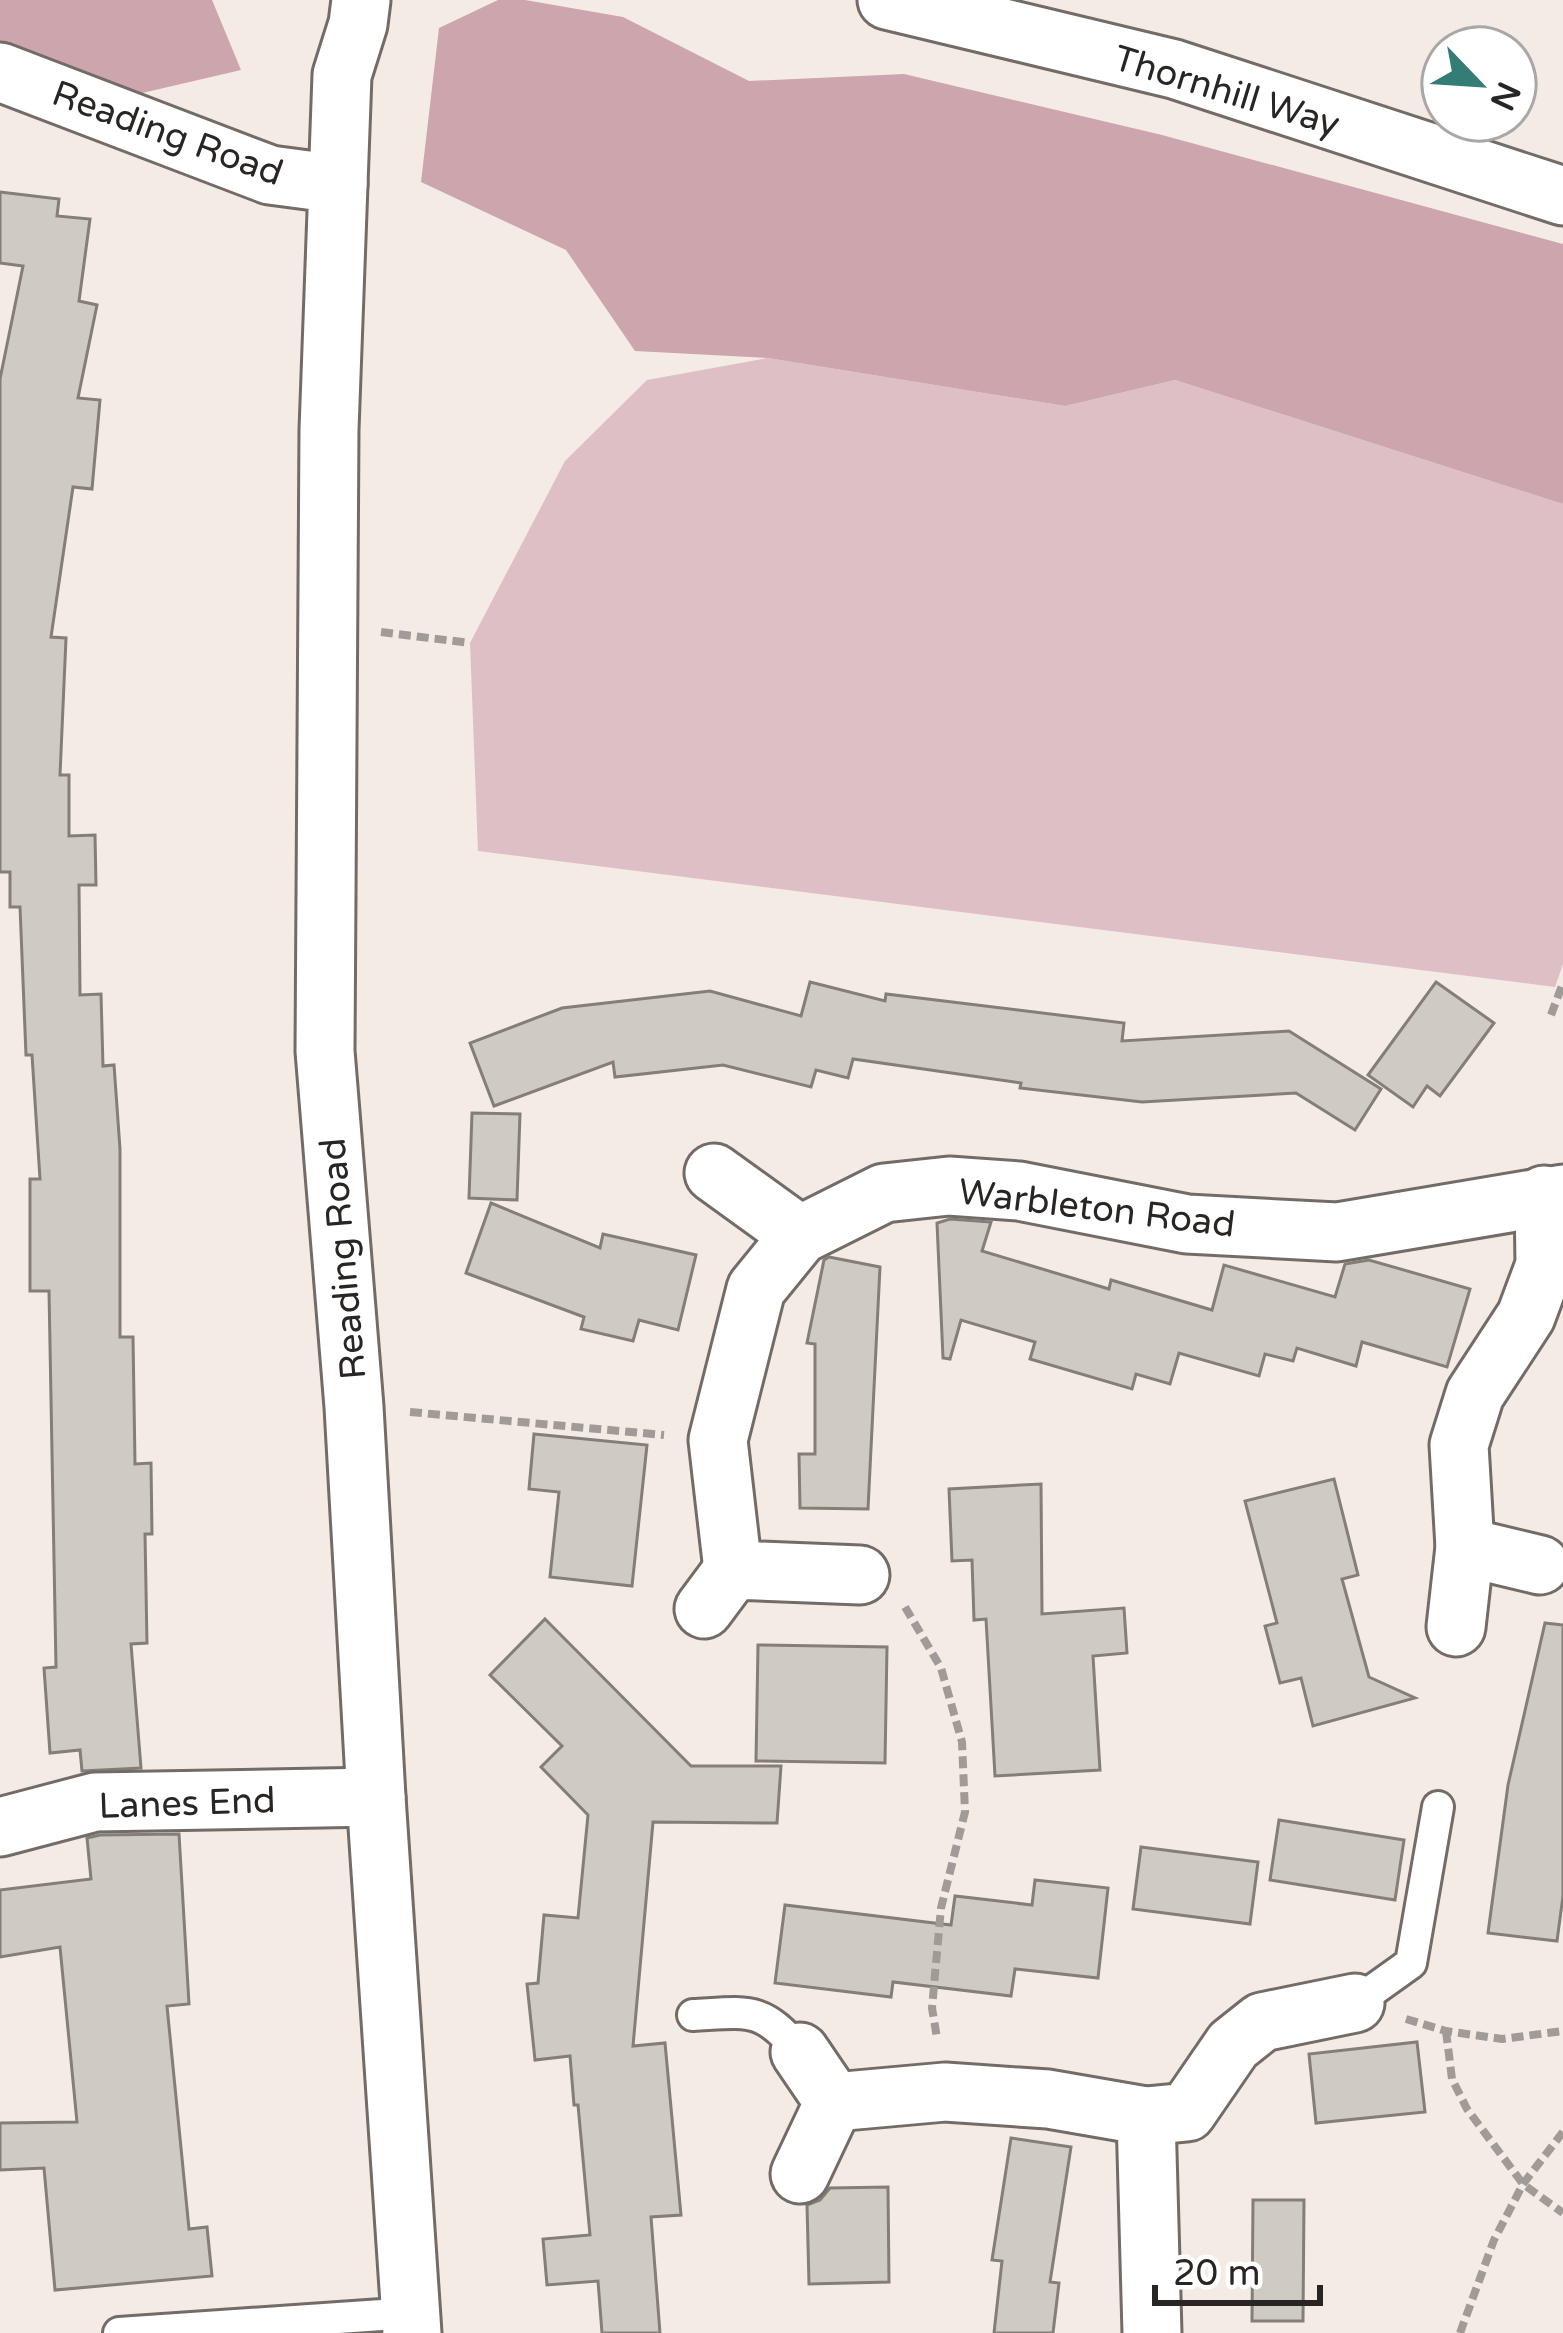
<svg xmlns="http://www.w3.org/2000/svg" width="1563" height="2333" font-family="'Varela Round',sans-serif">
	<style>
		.green { fill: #ddbfc5 }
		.forest { fill: #cca5ad }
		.building { fill: #d0cbc2; stroke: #837e76; stroke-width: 3 }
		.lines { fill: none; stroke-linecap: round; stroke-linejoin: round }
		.lane-casing { stroke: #736b66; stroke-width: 36 }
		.street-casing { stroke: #736b66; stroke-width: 63 }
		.path { stroke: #a19b97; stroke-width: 8; stroke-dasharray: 12 6; stroke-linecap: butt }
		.lane { stroke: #fff; stroke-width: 30 }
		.street { stroke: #fff; stroke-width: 57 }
		.labels { text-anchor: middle; stroke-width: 10; stroke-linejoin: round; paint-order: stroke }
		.street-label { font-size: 36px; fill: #282523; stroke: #fff }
	</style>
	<rect width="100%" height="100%" fill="#f4ebe5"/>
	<path class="green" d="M768 358 1065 406 1175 380 1563 504V964L1555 987 478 851 470 643 565 461 647 380Z"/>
	<g class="forest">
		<path d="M0 0H212L241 70 138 94 0 43Z"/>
		<path d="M498 0H525L623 17 749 81 904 74 1162 135 1563 244V504L1175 380 1065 406 768 358 635 351 566 250 421 182 439 28Z"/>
	</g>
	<g class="building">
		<path d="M0 192 59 199 57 216 90 219 79 301 97 305 78 398 100 400 92 489 73 487 51 637 66 638 60 775H69V836L95 835 96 885H79L80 995 101 994 103 1066 114 1065 120 1149V1337H133L135 1464 151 1463 152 1534H145L147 1643 131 1644 141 1768 82 1771 80 1750 50 1753 44 1668 56 1667 49 1291H30V1179H40L32 1055H26L20 907H10V872H0V379L23 266 0 263Z"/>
		<path d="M810 982 885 1001 886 994 1124 1023 1122 1041 1289 1031 1381 1089 1355 1130 1296 1093 1142 1102 1020 1088 1021 1083 853 1059 848 1078 816 1070 811 1087 723 1065 615 1077 613 1062 494 1106 470 1043 562 1008 710 991 801 1016Z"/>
		<path d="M1436 982 1494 1023 1440 1096 1427 1086 1413 1107 1368 1075Z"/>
		<path d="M472 1113 520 1114 517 1200 469 1198Z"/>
		<path d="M491 1203 600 1248 603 1234 696 1255 678 1330 639 1320 633 1341 581 1329 584 1317 466 1273Z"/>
		<path d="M950 1219 991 1222 982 1251 1109 1289 1111 1280 1212 1310 1224 1265 1335 1297 1345 1264 1369 1260 1470 1289 1447 1367 1362 1342 1356 1366 1297 1348 1293 1361 1265 1354 1259 1376 1179 1353 1170 1384 1136 1374 1132 1389 1030 1359 1035 1342 961 1320 950 1359 943 1358 937 1223Z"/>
		<path d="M829 1257 880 1267 868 1509 800 1508 799 1454H815V1344L807 1343 824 1260Z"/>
		<path d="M534 1434 647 1445 632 1586 550 1577 559 1492 529 1489Z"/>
		<path d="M1334 1479 1358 1575 1342 1579 1369 1677 1415 1698 1313 1726 1301 1678 1280 1683 1265 1626 1277 1623 1245 1501Z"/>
		<path d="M1041 1484 1042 1614 1124 1608 1127 1653 1093 1656 1100 1770 995 1776 986 1619 974 1620 972 1560 952 1561 949 1489Z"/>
		<path d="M545 1619 691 1766H781L777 1823 653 1822 633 2046 665 2043 681 2215 651 2217 660 2333H602L598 2281 547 2285 543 2239 590 2235 578 2105H574L570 2056 535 2060 527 1984 538 1983 544 1915 578 1918 588 1815 541 1767 562 1746 490 1675Z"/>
		<path d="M1545 1623 1563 1625V1896L1557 1941 1488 1933 1508 1785Z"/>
		<path d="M758 1645 887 1647 885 1763 756 1761Z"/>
		<path d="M1279 1820 1404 1840 1395 1900 1270 1880Z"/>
		<path d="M179 1834 189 2004 167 2006 189 2229 207 2227 212 2276 55 2290 44 2168 0 2170V2123L77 2122 60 1947 0 1957V1890L91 1879 87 1838 100 1835Z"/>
		<path d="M1141 1847 1258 1862 1250 1924 1133 1909Z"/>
		<path d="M1035 1880 1108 1888 1098 1978 1015 1969 1011 1996 893 1982 891 1997 775 1983 785 1905 951 1925 955 1896 1032 1905Z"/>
		<path d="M1417 2042 1425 2112 1316 2123 1309 2054Z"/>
		<path d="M1011 2138 1071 2147 1050 2282 1059 2283 1053 2333H994L1002 2261 992 2260Z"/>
		<path d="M888 2187 889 2282 809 2284 807 2205 820 2200 830 2188Z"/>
		<path d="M1253 2200H1304L1303 2321H1252Z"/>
	</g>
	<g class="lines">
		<defs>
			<g id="lane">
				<path d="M1355 2003 1411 1963 1438 1807"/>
				<path d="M693 2015C749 2012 762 2006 800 2052"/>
				<path d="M119 2333 411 2313"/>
			</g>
			<g id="street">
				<path d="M361 0 358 24 342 75 329 430 325 1051 354 1407 376 1797 412 2333"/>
				<path d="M887 0 1174 69 1563 196"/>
				<path d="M0 72 270 175 338 184"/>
				<path d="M714 1173 800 1235"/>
				<path d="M1465 1547 1540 1565"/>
				<path d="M733 1570 718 1440 756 1289 800 1235 884 1193 949 1186 1019 1191 1187 1224 1337 1232 1563 1194"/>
				<path d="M704 1609 733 1570 860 1575"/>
				<path d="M1456 1627 1465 1547 1459 1445 1475 1394 1526 1316 1545 1265 1544 1195"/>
				<path d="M0 1827 95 1802 376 1797"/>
				<path d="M834 2102 945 2092 1048 2099 1146 2116 1187 2112 1233 2045 1262 2022 1355 2003"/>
				<path d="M1146 2116 1152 2333"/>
				<path d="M800 2174 834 2102 800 2052"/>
			</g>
		</defs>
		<use href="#lane" class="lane-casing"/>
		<use href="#street" class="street-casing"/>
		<g class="path">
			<path d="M381 632 470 643"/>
			<path d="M1551 1015 1563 983"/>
			<path d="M410 1412 664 1435"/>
			<path d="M905 1607 941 1668 962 1742 965 1812 941 1908 932 2008 937 2038"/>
			<path d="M1406 2019 1446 2031 1502 2039 1563 2031"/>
			<path d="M1446 2031 1452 2079 1467 2109 1523 2184 1563 2213"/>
			<path d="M1460 2333 1494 2240 1523 2184 1563 2132"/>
		</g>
		<use href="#lane" class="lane"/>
		<use href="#street" class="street"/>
	</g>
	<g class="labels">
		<g class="street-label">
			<text transform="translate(1227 90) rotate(17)" y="13">Thornhill Way</text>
			<text transform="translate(168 132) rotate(20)" y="13">Reading Road</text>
			<text transform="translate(1097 1207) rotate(7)" y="13">Warbleton Road</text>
			<text transform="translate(342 1259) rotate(-95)" y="13">Reading Road</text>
			<text transform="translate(187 1802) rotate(-2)" y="13">Lanes End</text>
		</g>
	</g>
	<g transform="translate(1479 84) rotate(115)"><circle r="57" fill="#ffffff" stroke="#a9a8a7" stroke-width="3"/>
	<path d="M0-9L21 45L0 30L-21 45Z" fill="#347c76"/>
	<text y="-18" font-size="33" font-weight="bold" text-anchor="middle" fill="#282523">N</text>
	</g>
	<path d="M1155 2285v18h165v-18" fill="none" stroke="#282523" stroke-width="6"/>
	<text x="1173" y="2285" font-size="36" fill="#282523" stroke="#ffffff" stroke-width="9" paint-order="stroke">20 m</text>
</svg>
